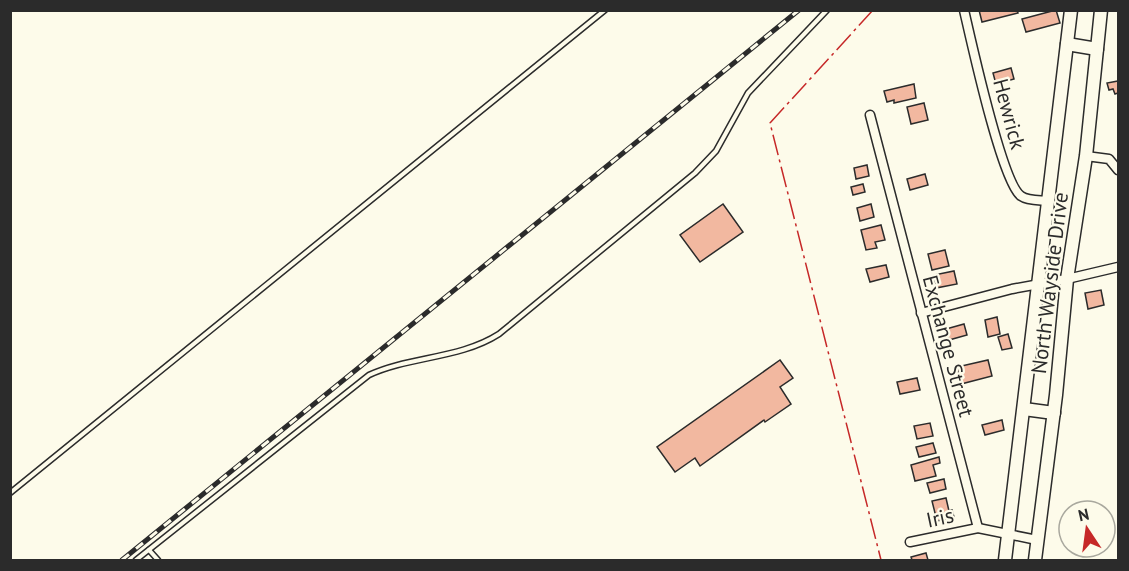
<svg xmlns="http://www.w3.org/2000/svg" width="1129" height="571" font-family="'PT Sans',sans-serif">
	<style>
		.building { fill: #f2b8a0; stroke: #2b2b2b; stroke-width: 1.5 }
		.lines { fill: none; stroke-linecap: round; stroke-linejoin: round }
		.service-casing { stroke: #2b2b2b; stroke-width: 7 }
		.minor-casing { stroke: #2b2b2b; stroke-width: 11 }
		.secondary-casing { stroke: #2b2b2b; stroke-width: 15 }
		.service { stroke: #fdfbea; stroke-width: 4 }
		.minor { stroke: #fdfbea; stroke-width: 8 }
		.secondary { stroke: #fdfbea; stroke-width: 12 }
		.rail-casing { stroke: #2b2b2b; stroke-width: 5 }
		.rail { stroke: #fdfbea; stroke-width: 3; stroke-dasharray: 9; stroke-linecap: butt }
		.power { stroke: #c62828; stroke-width: 1.5; stroke-dasharray: 21 4.5 3 4.5; stroke-linecap: butt }
		.labels { text-anchor: middle; stroke-width: 4.5; stroke-linejoin: round; paint-order: stroke }
		.street-label { font-size: 21px; fill: #2b2b2b; stroke: #fdfbea }
	</style>
	<rect width="100%" height="100%" fill="#fdfbea"/>
	<g class="building">
		<path d="M979 10H1017L1018 13 982 22Z"/>
		<path d="M1056 10 1060 23 1026 32 1022 19Z"/>
		<path d="M1011 68 1014 79 996 84 993 73Z"/>
		<path d="M1118 81V93L1115 94 1113 89 1109 90 1107 83Z"/>
		<path d="M914 84 916 98 894 103V100L887 102 884 91Z"/>
		<path d="M924 103 928 120 911 124 907 107Z"/>
		<path d="M867 165 869 176 856 179 854 168Z"/>
		<path d="M925 174 928 185 910 190 907 179Z"/>
		<path d="M863 184 865 192 853 195 851 187Z"/>
		<path d="M723 204 743 232 700 262 680 235Z"/>
		<path d="M871 204 874 217 860 221 857 208Z"/>
		<path d="M881 225 885 240 875 242 877 248 866 250 861 230Z"/>
		<path d="M945 250 949 266 932 270 928 254Z"/>
		<path d="M886 265 889 277 870 282 866 269Z"/>
		<path d="M954 271 957 284 936 288 934 275Z"/>
		<path d="M1101 290 1104 305 1088 309 1085 293Z"/>
		<path d="M997 317 1000 334 988 337 985 320Z"/>
		<path d="M964 324 967 335 949 340 946 329Z"/>
		<path d="M1008 334 1012 348 1002 350 998 337Z"/>
		<path d="M780 360 793 378 780 387 791 404 765 422 764 420 700 466 695 458 675 472 657 447Z"/>
		<path d="M988 360 992 376 961 384 957 367Z"/>
		<path d="M917 378 920 390 900 394 897 382Z"/>
		<path d="M1002 420 1004 430 985 435 982 425Z"/>
		<path d="M930 423 933 436 917 439 914 426Z"/>
		<path d="M933 443 936 453 919 457 916 447Z"/>
		<path d="M939 457 940 463 933 465 936 476 915 481 911 465Z"/>
		<path d="M944 479 946 489 930 493 927 483Z"/>
		<path d="M946 498 949 511 952 510 954 517 937 521 932 501Z"/>
		<path d="M926 553 928 560H912L911 557Z"/>
	</g>
	<g class="lines">
		<defs>
			<g id="service">
				<path d="M10 493 605 10"/>
				<path d="M149 550 158 560"/>
				<path d="M136 560 369 375C410 356 460 359 499 334L695 173 716 151 748 93 827 10"/>
			</g>
			<g id="minor">
				<path d="M964 10C971 40 1002 183 1021 196 1028 201 1040 200 1048 201"/>
				<path d="M870 115 978 528"/>
				<path d="M1086 156 1109 159 1118 170"/>
				<path d="M921 313 1012 289 1067 279 1118 267"/>
				<path d="M910 542 978 528 1037 540"/>
			</g>
			<g id="secondary">
				<path d="M1067 44 1097 49"/>
				<path d="M1024 409 1054 413"/>
				<path d="M1005 560 1071 10"/>
				<path d="M1035 560 1056 395 1067 279 1086 156 1101 10"/>
			</g>
		</defs>
		<use href="#service" class="service-casing"/>
		<use href="#minor" class="minor-casing"/>
		<use href="#secondary" class="secondary-casing"/>
		<use href="#service" class="service"/>
		<use href="#minor" class="minor"/>
		<use href="#secondary" class="secondary"/>
		<defs>
			<path id="rail" d="M122 560 799 10"/>
		</defs>
		<use href="#rail" class="rail-casing"/>
		<use href="#rail" class="rail"/>
		<path class="power" d="M873 10 770 123 881 560"/>
	</g>
	<g class="labels">
		<g class="street-label">
			<text transform="translate(1009 114) rotate(75)" y="7">Hewrick</text>
			<text transform="translate(1050 283) rotate(-83)" y="7">North Wayside Drive</text>
			<text transform="translate(948 346) rotate(75)" y="7">Exchange Street</text>
			<text transform="translate(940 518) rotate(-12)" y="7">Iris</text>
		</g>
	</g>
	<rect width="1129" height="571" fill="none" stroke="#2b2b2b" stroke-width="24"/>
	<g transform="translate(1087 529) rotate(347)"><circle r="28" fill="#fdfbea" stroke="#a9a89e" stroke-width="1.5"/>
	<path d="M0-4.5L10 22L0 15L-10 22Z" fill="#c62828"/>
	<text y="-9" font-size="16" font-weight="bold" text-anchor="middle" fill="#2b2b2b">N</text>
	</g>
</svg>
